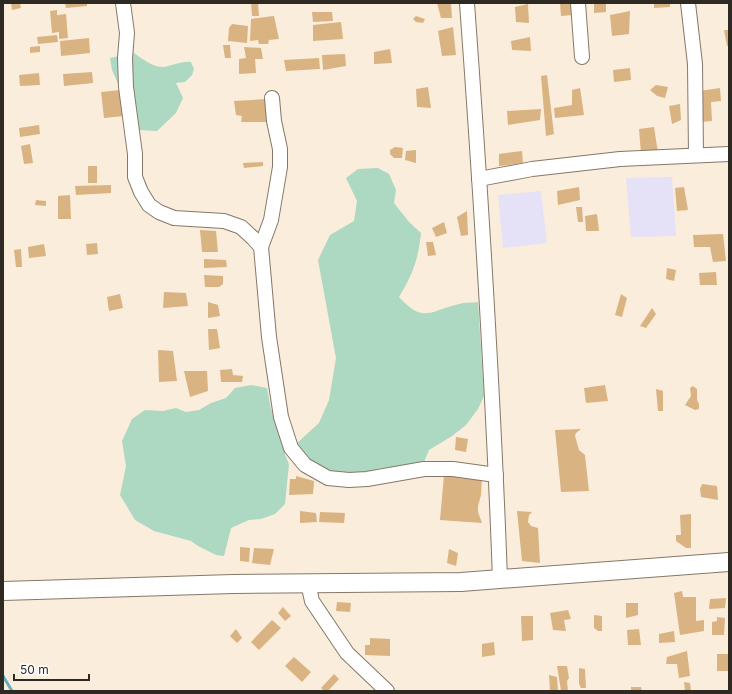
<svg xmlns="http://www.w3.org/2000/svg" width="732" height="694" font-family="Inter,sans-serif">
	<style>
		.education { fill: #e5e2f8 }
		.green { fill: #add8c1 }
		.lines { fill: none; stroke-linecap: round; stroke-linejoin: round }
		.stream { stroke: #64aec1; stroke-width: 3 }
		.building { fill: #dab383 }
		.minor-casing { stroke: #857868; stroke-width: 16 }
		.major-casing { stroke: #857868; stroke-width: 20 }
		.minor { stroke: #fff; stroke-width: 14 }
		.major { stroke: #fff; stroke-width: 18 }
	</style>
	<rect width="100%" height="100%" fill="#fbeddb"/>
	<g class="education">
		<path d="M672 177 676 236 631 237 626 178Z"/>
		<path d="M541 191 547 243 503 248 498 195Z"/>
	</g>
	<g class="green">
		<path d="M134 53C142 59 153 67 163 67 173 66 180 61 191 62L194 69 192 75 185 82 176 83 183 98 176 113 157 131 138 130 112 70 110 58Z"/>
		<path d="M378 168 389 174 396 190 394 203 409 222 421 233C418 260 413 274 399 297 424 324 429 311 459 304 465 302 472 303 478 302L484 396 478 409 466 425 452 436 429 450 423 464 381 468 365 472H333L313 464 296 444 319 423 329 400 336 358 318 260 330 235 354 221 357 201 346 178 358 169Z"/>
		<path d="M251 385 267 388 271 409 279 432 284 444 285 455 289 464 285 504 275 514 261 519 249 520 231 528 224 556 216 555 198 546 191 541 154 531 135 520 120 495 126 466 122 441 132 419 145 410 163 411 176 408 186 412 199 410 211 403 226 398 235 388Z"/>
	</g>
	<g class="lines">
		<path class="stream" d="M3 676 12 691"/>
	</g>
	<g class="building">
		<path d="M11 3H20L21 8 12 10Z"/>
		<path d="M65 3H87V6L66 8Z"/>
		<path d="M251 3H258L259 16H252Z"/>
		<path d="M437 3H451L452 18H441Z"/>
		<path d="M560 3H571L573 15 561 16Z"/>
		<path d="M594 3H606V12L594 13Z"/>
		<path d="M654 3H670V7L654 8Z"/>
		<path d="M528 4 529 23 516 22 515 7Z"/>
		<path d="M57 10V15L66 14 68 38 59 39V32L52 33 50 11Z"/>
		<path d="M630 11 629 34 612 36 610 15Z"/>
		<path d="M312 12H332L333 21 313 22Z"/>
		<path d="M274 16 279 39 269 40 268 44H259L258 40 250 41 251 19Z"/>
		<path d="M416 16 425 19 423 23 416 22 413 19Z"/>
		<path d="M341 22 343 39 313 41V25Z"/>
		<path d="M232 24 248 26 247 43 228 41 229 28Z"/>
		<path d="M453 27 456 55 442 56 438 31Z"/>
		<path d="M724 30H729V46H727Z"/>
		<path d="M57 35 58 42 38 44 37 37Z"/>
		<path d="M530 37 531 51 512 50 511 41Z"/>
		<path d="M89 38 90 53 61 56 60 41Z"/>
		<path d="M223 45H230L231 58H225Z"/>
		<path d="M40 46V52L30 53V47Z"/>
		<path d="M244 47 261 48 263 59H255L256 73 239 74V59L246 58Z"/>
		<path d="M390 49 392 63 374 64V52Z"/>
		<path d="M345 54 346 66 323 70 322 55Z"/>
		<path d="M319 58 320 69 286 71 284 60Z"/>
		<path d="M630 68 631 80 614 82 613 70Z"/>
		<path d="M92 72 93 83 64 86 63 74Z"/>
		<path d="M39 73 40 85 20 86 19 75Z"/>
		<path d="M547 75 554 134 546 136 541 76Z"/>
		<path d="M656 85 668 87 665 98 657 96 650 90Z"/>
		<path d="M428 87 431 108 417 107 416 89Z"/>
		<path d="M580 88 584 115 555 118 554 108 572 105V90Z"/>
		<path d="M720 88 721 101 711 102 712 121 700 122 699 91Z"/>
		<path d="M120 90 124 116 104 118 101 92Z"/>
		<path d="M267 99 269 122H241L242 116 236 115 234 101Z"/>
		<path d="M680 104 681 120 672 124 669 106Z"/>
		<path d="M541 109 540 120 508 125 507 111Z"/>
		<path d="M39 125 40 134 20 137 19 128Z"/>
		<path d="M654 127 658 153H641L639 129Z"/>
		<path d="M30 144 33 163 24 164 21 146Z"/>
		<path d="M395 147 403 148 402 158H394L390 154V150Z"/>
		<path d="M416 150V163L405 160 406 151Z"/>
		<path d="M522 151 523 163 499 166V154Z"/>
		<path d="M263 162V166L244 168 243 163Z"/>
		<rect x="88" y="166" width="9" height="17"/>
		<path d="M111 185V193L76 195 75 186Z"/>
		<path d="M579 187 580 200 558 205 557 191Z"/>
		<path d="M684 187 688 210 677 211 675 188Z"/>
		<path d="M70 195 71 219H58V196Z"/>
		<path d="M36 200 46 201V206L35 205Z"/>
		<path d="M576 207H582L583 222H578Z"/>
		<path d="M467 211 468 235 461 236 457 217Z"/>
		<path d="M597 214 599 231H586L585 216Z"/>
		<path d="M444 222 447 233 436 237 432 228Z"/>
		<path d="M200 230 216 231 218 252H202Z"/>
		<path d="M723 234 726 261 713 262 710 247H694L693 235Z"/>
		<path d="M426 242H433L436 255 428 256Z"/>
		<path d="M97 243 98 254 87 255 86 244Z"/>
		<path d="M44 244 46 256 29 258 28 247Z"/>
		<path d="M21 249 22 267H16L14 250Z"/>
		<path d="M204 259 226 260 227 267 204 268Z"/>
		<path d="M667 268 676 270 674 281 666 279Z"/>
		<path d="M716 272 717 285H700L699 273Z"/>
		<path d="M204 275 223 276V284L219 287H205Z"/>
		<path d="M164 292 186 293 188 306 163 308Z"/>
		<path d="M120 294 123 308 109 311 107 297Z"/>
		<path d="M621 294 627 298 622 317 615 315Z"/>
		<path d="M208 302 218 305 220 316 208 318Z"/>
		<path d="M652 308 656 314 646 328 640 326Z"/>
		<path d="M208 329H217L220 348 209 350Z"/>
		<path d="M158 350 173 351 177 381 159 382Z"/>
		<path d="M232 369 233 375 243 376 242 382H221L220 370Z"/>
		<path d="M184 371H207L208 391 190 397Z"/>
		<path d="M605 385 608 401 586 403 584 388Z"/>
		<path d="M693 386 697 389V400L699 404V409L695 410 685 405 691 396 690 388Z"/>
		<path d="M656 389 663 391V411H658Z"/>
		<path d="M581 429 576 433 575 436 579 450 585 455 589 491 561 492 555 430Z"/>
		<path d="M456 437 468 439 466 452 455 450Z"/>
		<path d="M444 475 482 477 481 495 478 506V512L482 523 440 520Z"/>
		<path d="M296 476 314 481 313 494 289 495 290 479H296Z"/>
		<path d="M702 484 717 486 718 500 701 497 700 489Z"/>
		<path d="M300 511 316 513 317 522 300 523Z"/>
		<path d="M517 511 532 512 529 515 528 522 531 526 538 528 540 563 522 561Z"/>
		<path d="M320 512 345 513 344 523 319 522Z"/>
		<path d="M691 514V548H686L676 541V535H681L680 515Z"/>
		<path d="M240 547 250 548 249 562 240 561Z"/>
		<path d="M254 548 274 549 270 565 252 563Z"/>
		<path d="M449 549 458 553 456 566 447 563Z"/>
		<path d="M682 591 683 597H696V621L704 620V631L680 635 674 593Z"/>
		<path d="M726 598 725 608 709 609 710 599Z"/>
		<path d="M337 602 351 603 350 612 336 611Z"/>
		<path d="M626 603H638V615L626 618Z"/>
		<path d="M283 607 291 616 285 621 278 613Z"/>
		<path d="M568 610 571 619 564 620 566 631 553 630 550 613Z"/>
		<path d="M594 615 602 616V631H598L594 628Z"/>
		<path d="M521 616H533V640L522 641Z"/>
		<path d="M717 617 725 618 724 635H712V622L717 621Z"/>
		<path d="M272 620 281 628 259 650 251 642Z"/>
		<path d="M236 629 242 638 237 643 230 636Z"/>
		<path d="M639 629 641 645H628L627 630Z"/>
		<path d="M674 631 675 642 659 643V634Z"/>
		<path d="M370 638 390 639V656L365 655V645H370Z"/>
		<path d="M494 642 495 655 482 657V644Z"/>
		<path d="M687 651 690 676 679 678 677 664H666L667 657Z"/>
		<rect x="717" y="654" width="12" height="17"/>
		<path d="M294 657 311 672 302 682 285 666Z"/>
		<path d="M557 666H567L569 678 567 681 568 691H561Z"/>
		<path d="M579 668 585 669 586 688H581L579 684Z"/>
		<path d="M334 674 339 679 328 691H324L321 688Z"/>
		<path d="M549 675 557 677 558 691H550Z"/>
		<path d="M684 682 690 683 691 691H685Z"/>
		<path d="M631 687H641L642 691H631Z"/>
	</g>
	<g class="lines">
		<defs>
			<g id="minor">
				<path d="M123 3 127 33 125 58 126 87 135 154V177L141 192 149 205 159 212 174 218 224 221 241 227 253 238 261 247 269 337 281 417 291 448 305 465 328 478 349 480 367 479 424 469H453L496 475"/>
				<path d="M467 3C481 195 493 387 500 579"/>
				<path d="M578 3 582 57"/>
				<path d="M688 3 695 64 696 155"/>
				<path d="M479 179 532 169 620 159 729 154"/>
				<path d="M261 247 271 220 280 167V149L274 121 272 98"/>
				<path d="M308 583 312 601 347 653 387 691"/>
			</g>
			<path id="major" d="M3 591 233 584 461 582 729 562"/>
		</defs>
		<use href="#minor" class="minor-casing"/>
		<use href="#major" class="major-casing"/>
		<use href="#minor" class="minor"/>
		<use href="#major" class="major"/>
	</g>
	<rect width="732" height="694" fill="none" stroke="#2f2923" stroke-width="8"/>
	<path d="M14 674v6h75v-6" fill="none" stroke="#2f2923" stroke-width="2"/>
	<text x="20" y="674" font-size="12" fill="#2f2923" stroke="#ffffff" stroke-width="3" paint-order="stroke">50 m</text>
</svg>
